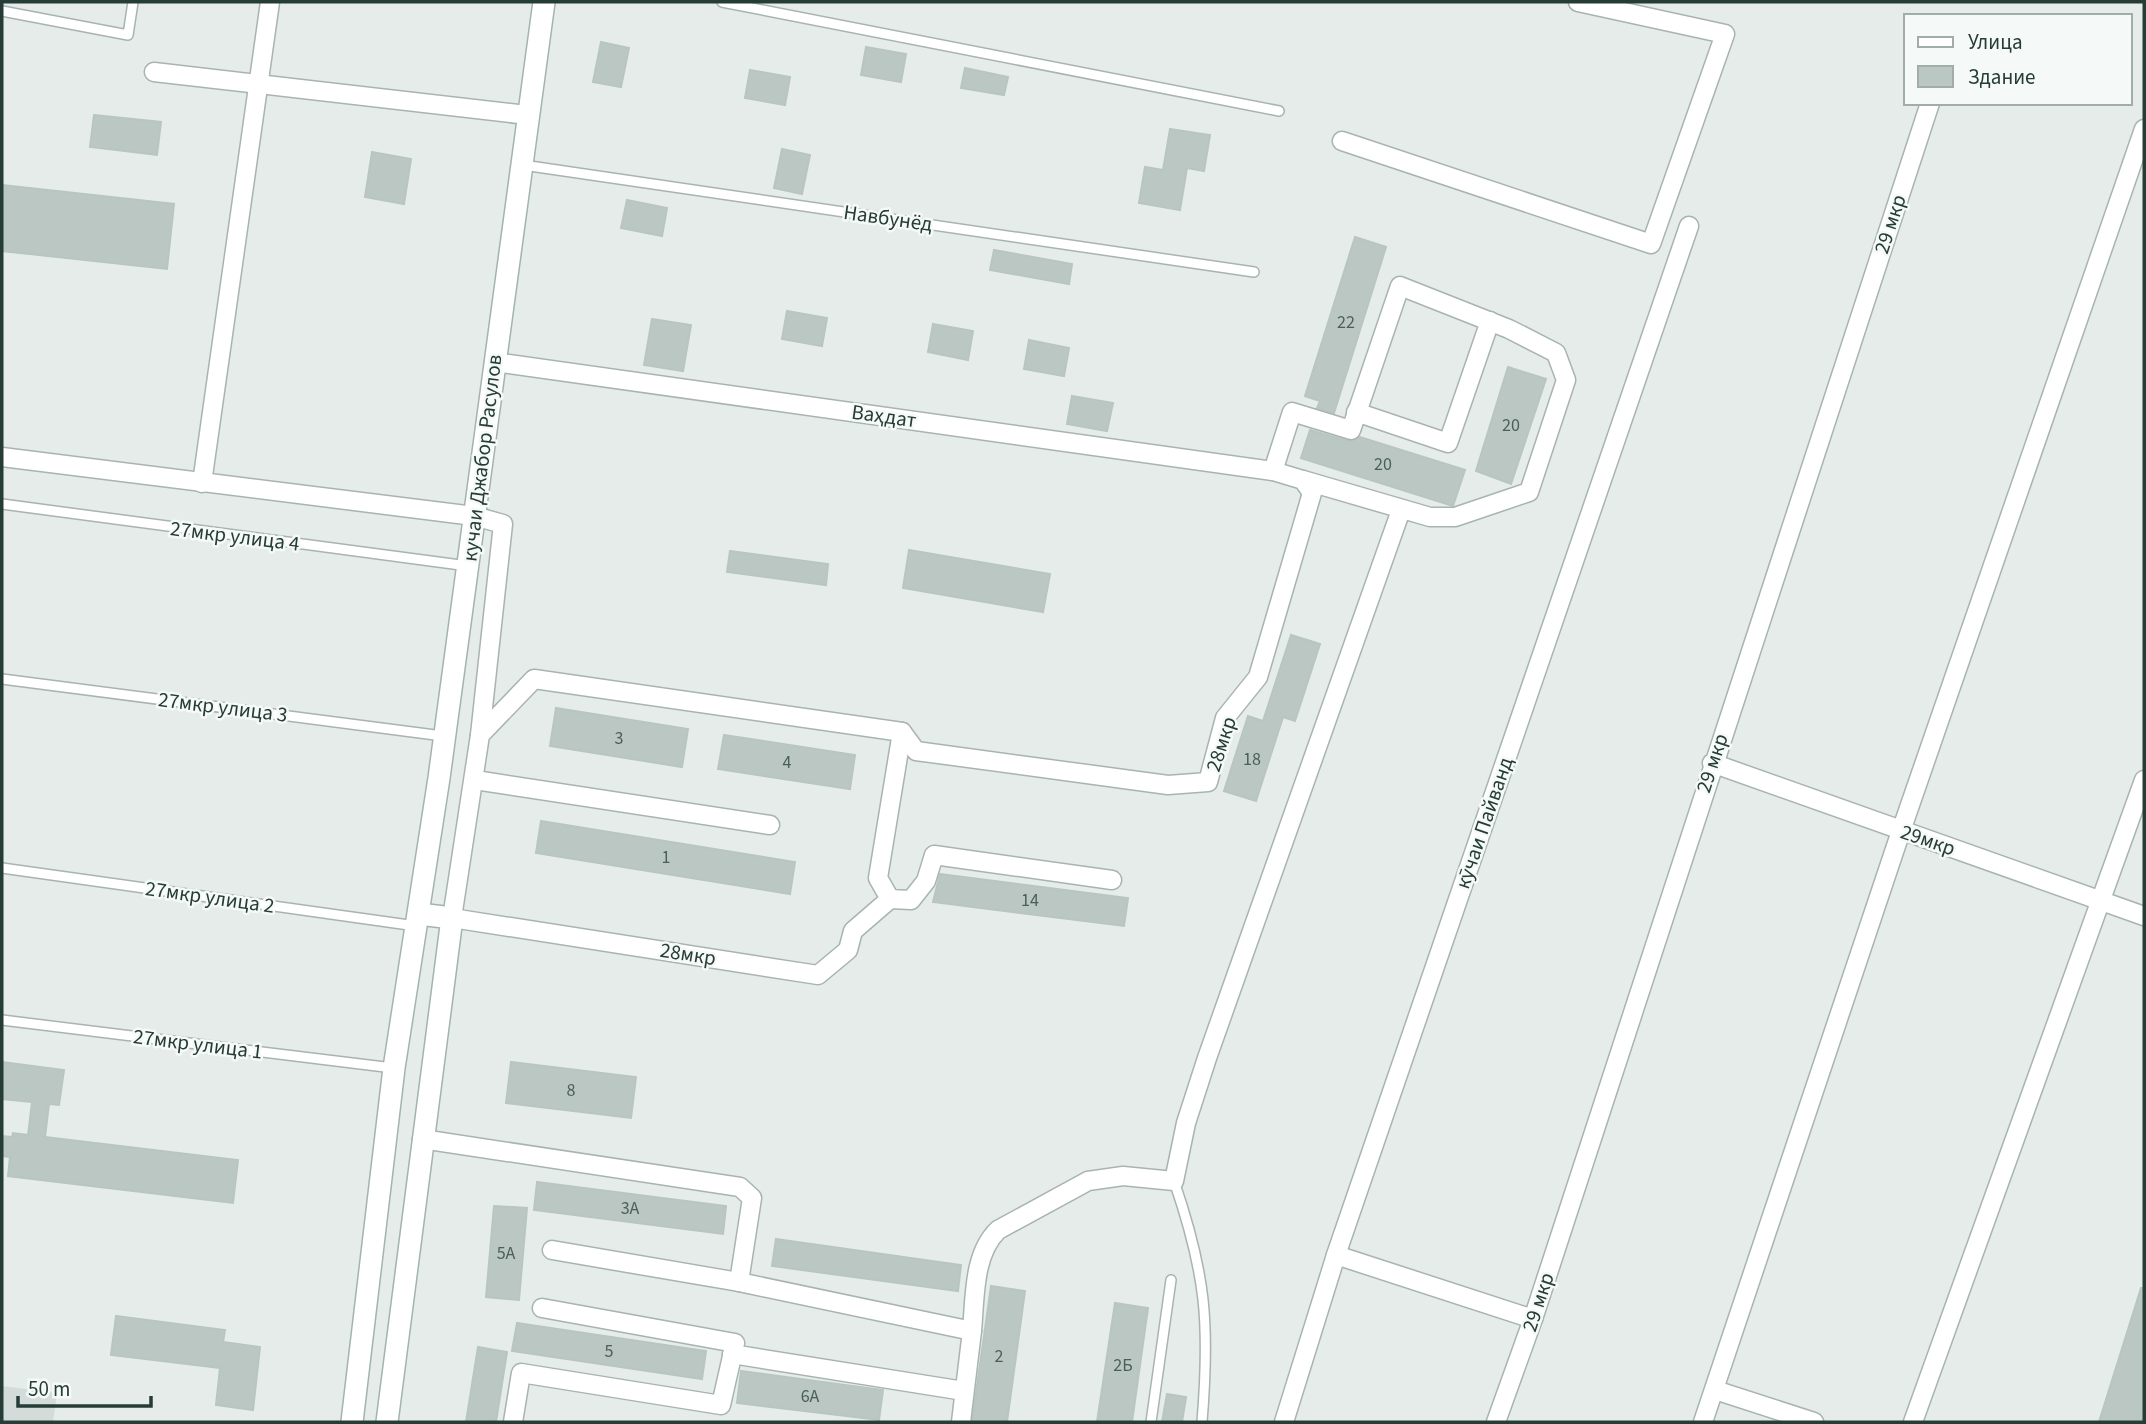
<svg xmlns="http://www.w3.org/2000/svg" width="2146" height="1424" font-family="'Source Sans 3',sans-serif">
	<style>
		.built { fill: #d3dcd8 }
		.building { fill: #bbc7c2; stroke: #b8c5c0; stroke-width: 2 }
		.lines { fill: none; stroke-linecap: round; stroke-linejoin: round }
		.lane-casing { stroke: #a8b4b0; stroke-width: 12 }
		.street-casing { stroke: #a8b4b0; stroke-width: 21 }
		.secondary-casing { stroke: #a2b4ae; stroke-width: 24 }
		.lane { stroke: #fff; stroke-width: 9 }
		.street { stroke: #fff; stroke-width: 18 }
		.secondary { stroke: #fff; stroke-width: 21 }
		.labels { text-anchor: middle; stroke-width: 5; stroke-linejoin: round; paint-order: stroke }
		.number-label { font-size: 18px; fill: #4b5f5a }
		.street-label { font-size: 21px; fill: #263c37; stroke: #f5f9f7 }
	</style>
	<rect width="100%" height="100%" fill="#e5ece9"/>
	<path class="built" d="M2 1386 57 1393 53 1422H2Z"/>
	<g class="building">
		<path d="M601 42 629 48 621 87 593 82Z"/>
		<path d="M866 47 906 54 901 82 861 75Z"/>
		<path d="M965 68 1008 77 1004 95 961 88Z"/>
		<path d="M750 70 790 77 785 105 745 98Z"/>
		<path d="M94 115 161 122 157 155 90 147Z"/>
		<path d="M1170 129 1210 135 1204 171 1187 168 1180 210 1139 203 1145 167 1163 170Z"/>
		<path d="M782 149 810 155 802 194 774 188Z"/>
		<path d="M372 152 411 159 404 204 365 197Z"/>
		<path d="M2 185 174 204 167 269 2 251Z"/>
		<path d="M627 200 667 208 662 236 621 228Z"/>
		<path d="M1355 237 1386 247 1334 413 1317 408 1320 401 1305 396Z"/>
		<path d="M994 250 1072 264 1069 284 990 270Z"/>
		<path d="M787 311 827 318 822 346 782 339Z"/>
		<path d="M652 319 691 325 683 371 644 365Z"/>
		<path d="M933 324 973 331 968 360 928 352Z"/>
		<path d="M1029 340 1069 348 1064 376 1024 369Z"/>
		<path d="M1508 367 1546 379 1511 484 1476 471Z"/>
		<path d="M1072 396 1113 403 1107 431 1067 424Z"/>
		<path d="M1310 430 1348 441 1360 437 1465 470 1453 506 1301 458Z"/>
		<path d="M909 550 1050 574 1043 612 903 588Z"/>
		<path d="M730 551 828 564 826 585 727 572Z"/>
		<path d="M1291 635 1320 644 1295 721 1283 717 1256 801 1224 791 1248 716 1263 721Z"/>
		<path d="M556 708 688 729 682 767 550 746Z"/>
		<path d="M724 735 855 755 850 789 718 769Z"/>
		<path d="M541 821 795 862 790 894 536 853Z"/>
		<path d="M940 874 1128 898 1124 926 933 902Z"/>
		<path d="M2 1062 64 1070 59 1105 49 1104 45 1137 238 1160 233 1203 8 1176 10 1157 2 1156V1136L12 1137 13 1133 28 1135 32 1102 2 1099Z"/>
		<path d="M511 1062 636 1077 631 1118 506 1103Z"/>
		<path d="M537 1182 726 1206 723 1234 534 1210Z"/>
		<path d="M494 1206 527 1208 519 1300 486 1297Z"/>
		<path d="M776 1239 961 1265 958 1291 772 1266Z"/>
		<path d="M991 1286 1025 1291 1007 1422H972Z"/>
		<path d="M2141 1288H2144V1422H2099Z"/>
		<path d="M1115 1303 1148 1308 1132 1422H1097Z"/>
		<path d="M116 1316 225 1330 223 1342 260 1347 253 1410 216 1405 220 1368 111 1355Z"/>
		<path d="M517 1323 706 1351 702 1379 512 1351Z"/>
		<path d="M478 1347 507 1352 496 1422H466Z"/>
		<path d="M741 1371 883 1390 879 1420 737 1403Z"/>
		<path d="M1167 1394 1186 1397 1182 1422H1162Z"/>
	</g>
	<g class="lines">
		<defs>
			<g id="lane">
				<path d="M722 2 1279 111"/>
				<path d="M2 11 128 35 133 2"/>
				<path d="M523 165 1254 272"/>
				<path d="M2 504 468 566"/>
				<path d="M2 679 443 736"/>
				<path d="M2 868 416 926"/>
				<path d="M2 1020 393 1068"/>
				<path d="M1174 1181C1206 1274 1210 1324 1202 1422"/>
				<path d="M1151 1422 1171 1280"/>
			</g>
			<g id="street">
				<path d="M154 72 527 115"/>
				<path d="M1342 141 1651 244 1725 34 1578 2"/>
				<path d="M494 362 1273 471 1303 480 1312 493 1258 677 1225 718 1208 782 1168 785 916 751 902 732"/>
				<path d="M1356 412 1448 443 1490 321"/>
				<path d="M2 457 474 516 503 524 480 735"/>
				<path d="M1273 471 1292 412 1351 430 1400 286 1509 329 1556 353 1566 380 1529 492 1455 517H1430L1303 480"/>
				<path d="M202 483 270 2"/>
				<path d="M1712 763 2144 916"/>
				<path d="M475 780 770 825"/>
				<path d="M890 899 853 931 848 950 818 975 452 918 480 735 534 679 902 732 878 878 890 899 911 900 926 881 934 855 1112 880"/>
				<path d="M422 1139 740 1187 752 1198 739 1282 552 1250"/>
				<path d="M1336 1255 1533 1319"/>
				<path d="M739 1282 972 1331 961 1422"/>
				<path d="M972 1331C975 1298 973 1254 998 1230L1088 1181 1123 1176 1174 1181 1186 1123 1207 1058 1401 510"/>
				<path d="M732 1354 964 1391"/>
				<path d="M1715 1390 1814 1422"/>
				<path d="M513 1422 521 1373 721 1405 735 1343 542 1308"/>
				<path d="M1284 1422 1336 1255 1689 226"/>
				<path d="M1496 1422 1533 1319 1930 103"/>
				<path d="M1703 1422 1901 831 2144 129"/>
				<path d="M1913 1422 2144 780"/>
			</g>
			<g id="secondary">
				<path d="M352 1422 394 1068 439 778 544 2"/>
				<path d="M387 1422 452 918 419 914"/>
			</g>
		</defs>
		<use href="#lane" class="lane-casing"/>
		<use href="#street" class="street-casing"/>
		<use href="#secondary" class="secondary-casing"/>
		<use href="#lane" class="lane"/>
		<use href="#street" class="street"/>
		<use href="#secondary" class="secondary"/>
	</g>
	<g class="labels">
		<g class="number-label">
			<text x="1346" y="328">22</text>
			<text x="1511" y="431">20</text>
			<text x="1383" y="470">20</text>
			<text x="619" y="744">3</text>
			<text x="1252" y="765">18</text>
			<text x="787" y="768">4</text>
			<text x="666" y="863">1</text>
			<text x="1030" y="906">14</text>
			<text x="571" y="1096">8</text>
			<text x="630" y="1214">3А</text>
			<text x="506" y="1259">5А</text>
			<text x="609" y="1357">5</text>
			<text x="999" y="1362">2</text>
			<text x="1123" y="1371">2Б</text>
			<text x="810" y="1402">6А</text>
		</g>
		<g class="street-label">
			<text transform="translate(888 218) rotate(8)" y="7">Навбунёд</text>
			<text transform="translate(1890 224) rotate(-72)" y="7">29 мкр</text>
			<text transform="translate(884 416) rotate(8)" y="7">Ваҳдат</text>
			<text transform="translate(482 458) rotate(-83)" y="7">кучаи Джабор Расулов</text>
			<text transform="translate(235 536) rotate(7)" y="7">27мкр улица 4</text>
			<text transform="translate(223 707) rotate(7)" y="7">27мкр улица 3</text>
			<text transform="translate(1221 744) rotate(-72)" y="7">28мкр</text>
			<text transform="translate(1712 763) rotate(-72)" y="7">29 мкр</text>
			<text transform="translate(1484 823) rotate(-71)" y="7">кӯчаи Пайванд</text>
			<text transform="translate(1928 840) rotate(19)" y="7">29мкр</text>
			<text transform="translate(210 897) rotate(8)" y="7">27мкр улица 2</text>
			<text transform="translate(688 954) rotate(9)" y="7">28мкр</text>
			<text transform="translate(198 1044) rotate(7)" y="7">27мкр улица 1</text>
			<text transform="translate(1538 1302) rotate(-72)" y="7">29 мкр</text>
		</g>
	</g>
	<rect width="2146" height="1424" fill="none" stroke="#263c37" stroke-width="7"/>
	<rect x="1904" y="14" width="228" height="91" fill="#f5f9f7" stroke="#a2adaa" stroke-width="2"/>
	<rect x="1918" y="37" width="35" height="10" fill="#ffffff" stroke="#a2adaa" stroke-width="2"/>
	<text x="1968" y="49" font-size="21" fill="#263c37">Улица</text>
	<rect x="1918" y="66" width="35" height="21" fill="#bbc7c2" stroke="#a2adaa" stroke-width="2"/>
	<text x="1968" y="84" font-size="21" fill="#263c37">Здание</text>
	<path d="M18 1396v10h133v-10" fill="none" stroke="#263c37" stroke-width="3.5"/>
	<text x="28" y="1396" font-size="21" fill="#263c37" stroke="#f5f9f7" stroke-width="5" paint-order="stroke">50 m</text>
</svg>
